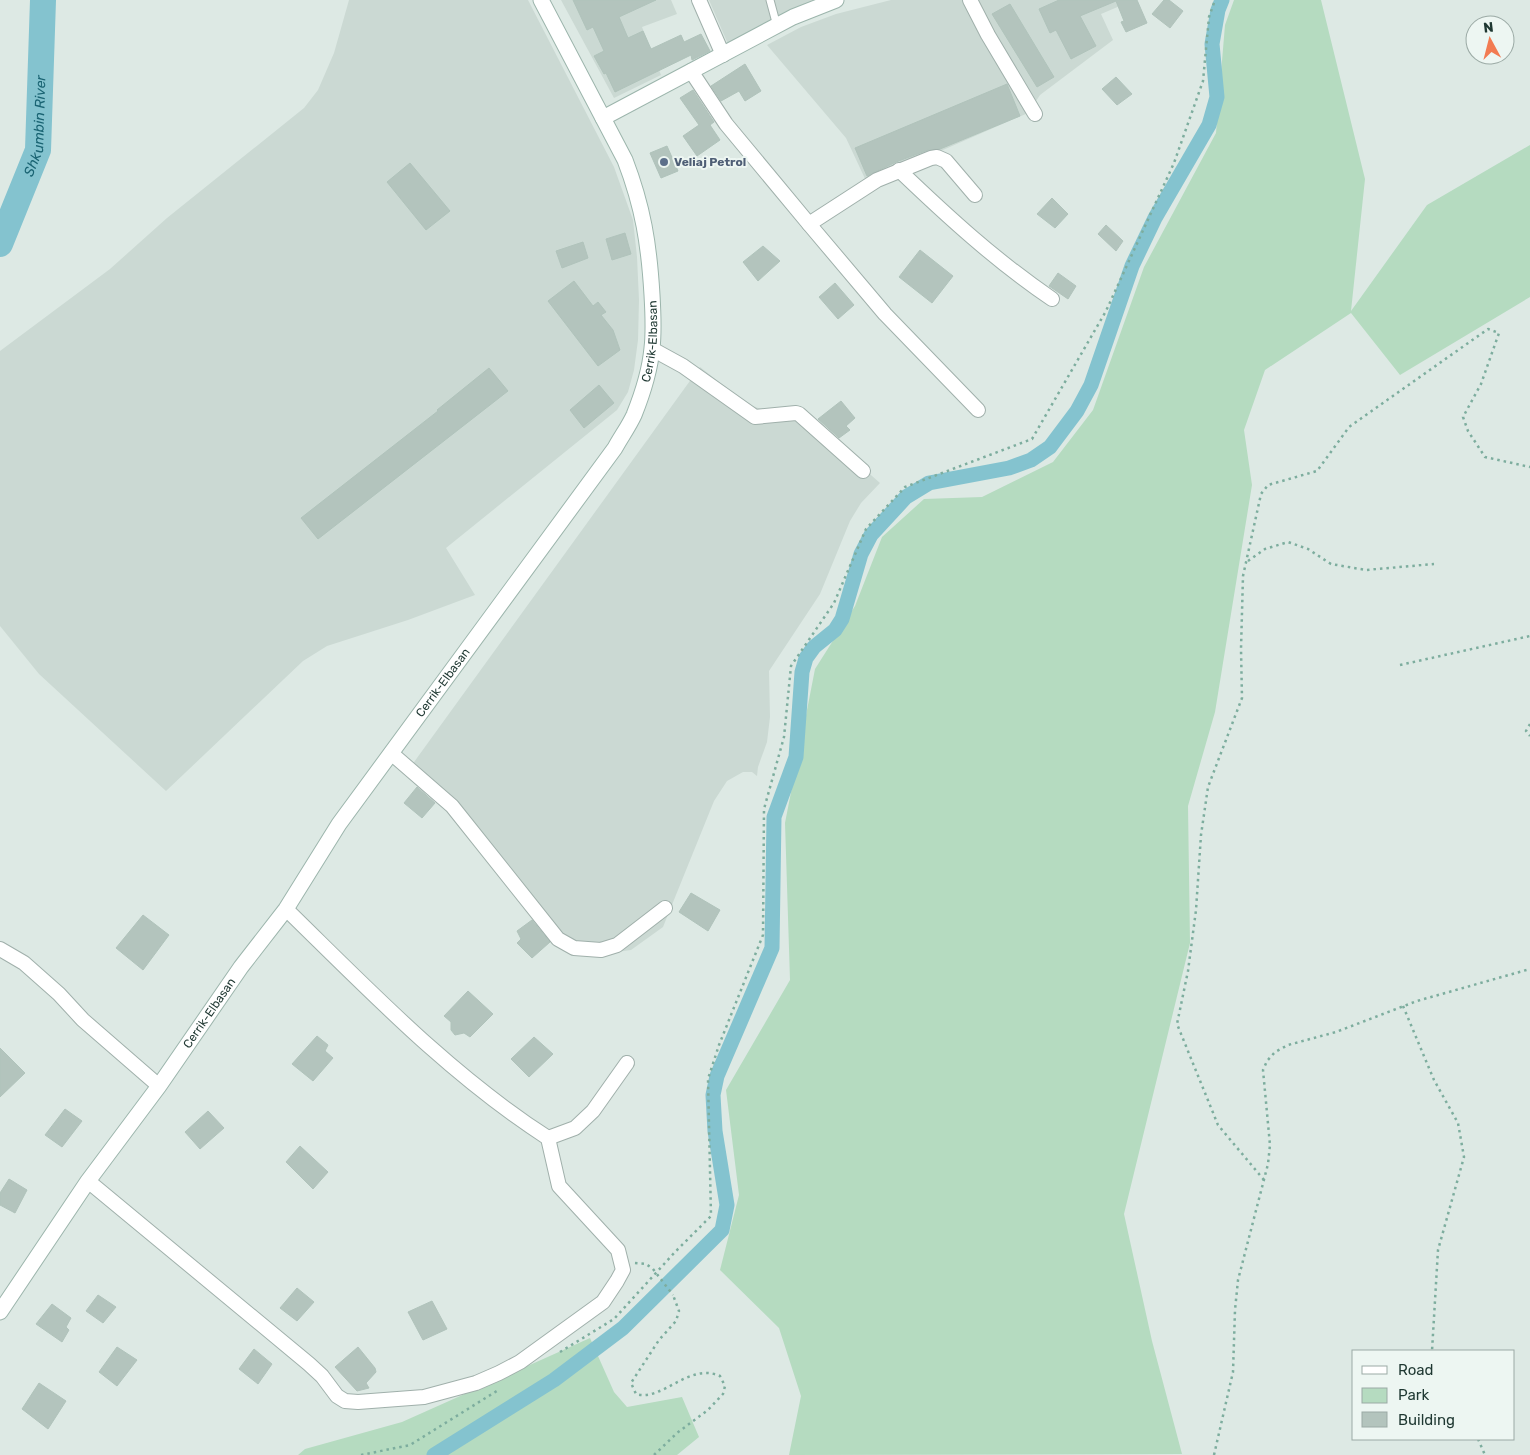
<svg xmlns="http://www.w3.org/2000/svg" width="1530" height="1455" font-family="Rubik,sans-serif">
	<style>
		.built { fill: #cbd9d3 }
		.green { fill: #b5dbc0 }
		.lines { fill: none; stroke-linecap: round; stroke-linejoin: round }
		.canal { stroke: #84c3cf; stroke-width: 15 }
		.river { stroke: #84c3cf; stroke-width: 26 }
		.building { fill: #b3c4bd; stroke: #b0c3bb }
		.lane-casing { stroke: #a0b0ab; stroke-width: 9 }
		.street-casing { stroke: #a0b0ab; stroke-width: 16 }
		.secondary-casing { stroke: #9cb5ac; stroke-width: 17 }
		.path { stroke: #7dad9e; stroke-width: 2.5; stroke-dasharray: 2.5 4; stroke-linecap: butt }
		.lane { stroke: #fff; stroke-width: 7 }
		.street { stroke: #fff; stroke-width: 14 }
		.secondary { stroke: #fff; stroke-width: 15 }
		.path-bridge { stroke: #7dad9e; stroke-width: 2.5; stroke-dasharray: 2.5 4; stroke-linecap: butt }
		.service-dot { fill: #5c6f8a; stroke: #edf6f2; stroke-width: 2 }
		.labels { text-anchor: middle; stroke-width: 4; stroke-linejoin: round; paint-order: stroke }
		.service-label { font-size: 12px; font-weight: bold; fill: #4e5e75; stroke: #edf6f2; text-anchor: start }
		.street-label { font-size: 12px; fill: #1f3832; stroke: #edf6f2 }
		.water-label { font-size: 14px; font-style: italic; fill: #1a6473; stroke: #edf6f2 }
	</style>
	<rect width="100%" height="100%" fill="#dde9e4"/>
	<g class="built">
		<path d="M349 0H528L614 167 633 220 637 257 639 300 638 340 634 370 628 392 617 410 446 548 475 595 408 620 327 646 303 661 166 791 39 674 0 626V351L110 269 167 218 304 108 318 90 334 53Z"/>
		<path d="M561 0H671L677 14 642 27 661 75 614 98Z"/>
		<path d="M709 0H819L728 44Z"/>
		<path d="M891 0H1134L1101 14 1113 40 1040 95 1028 113 867 183 846 138 767 45 801 27 836 14Z"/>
		<path d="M700 367 747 404 767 411 797 410 880 483 861 503 850 521 820 594 769 671 770 717 767 742 758 767 757 776 752 772H743L727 781 714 801 663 927 631 950 602 954 563 940 409 769Z"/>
	</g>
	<g class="green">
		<path d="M1234 0H1321L1365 179 1351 311 1427 205 1530 145V297L1400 375 1351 313 1265 370 1244 430 1252 485 1215 712 1188 806 1190 943 1124 1214 1152 1341 1182 1454 789 1455 801 1396 779 1328 720 1270 739 1195 726 1090 790 980 785 823 815 669 855 606 882 537 924 499 982 497 1053 462 1093 410 1144 267 1216 133 1225 25Z"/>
		<path d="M590 1338 614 1392 627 1407 682 1397 699 1437 677 1455H298L305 1449 402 1422Z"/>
	</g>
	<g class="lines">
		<path class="canal" d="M434 1455 554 1380 623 1328 722 1230 727 1205 715 1131 713 1095 717 1076 772 948 774 817 796 757 802 672 806 658 814 647 835 630 842 619 861 554 871 535 906 497 929 483 1009 468 1031 460 1050 447 1077 411 1091 385 1132 266 1155 218 1209 125 1217 97 1212 44 1218 10 1222 0"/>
		<path class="river" id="s1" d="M0 244 38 150 43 0"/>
	</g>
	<g class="building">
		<path d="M573 0H656L619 17 628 38 643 31 651 49 681 35 684 42 701 34 710 51 692 60 691 55 615 92 606 73 604 74 594 56 604 51 593 27 587 30Z"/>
		<path d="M1059 0H1137L1147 23 1126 32 1121 22 1124 21 1116 1 1080 16 1096 46 1071 59 1056 30 1050 33 1039 9Z"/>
		<path d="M1164 0H1169L1183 11 1170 28 1152 14Z"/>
		<path d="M1010 4 1054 77 1037 87 992 14Z"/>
		<path d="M745 64 761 91 745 101 739 91 721 101 711 86Z"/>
		<path d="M1116 77 1132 94 1117 105 1102 89Z"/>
		<path d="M1007 84 1020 116 940 149 928 150 896 162 867 176 855 148Z"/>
		<path d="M693 90 714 122 710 125 720 140 697 156 683 136 699 125 680 98Z"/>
		<path d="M667 146 678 171 661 178 650 153Z"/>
		<path d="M410 163 450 211 426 230 387 182Z"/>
		<path d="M1052 198 1068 214 1055 228 1037 214Z"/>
		<path d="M1106 225 1123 241 1116 251 1098 234Z"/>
		<path d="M625 233 631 254 612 260 606 239Z"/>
		<path d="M583 242 588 258 562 268 556 251Z"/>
		<path d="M763 246 780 261 758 281 743 262Z"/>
		<path d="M920 250 953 276 932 303 899 277Z"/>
		<path d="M1058 273 1076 286 1068 299 1049 286Z"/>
		<path d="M574 281 593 306 598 302 606 312 601 315 613 330 620 350 598 366 548 301Z"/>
		<path d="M835 283 854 305 838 319 819 297Z"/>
		<path d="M489 368 508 391 318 539 301 518 438 411 437 410Z"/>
		<path d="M599 385 614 403 584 428 570 410Z"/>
		<path d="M841 401 855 418 846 426 850 430 839 438 818 419Z"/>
		<path d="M417 787 435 803 422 818 404 803Z"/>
		<path d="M691 893 720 910 708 931 679 912Z"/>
		<path d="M143 915 169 935 143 970 116 948Z"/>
		<path d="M532 920 550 942 532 958 517 943 521 939 517 931Z"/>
		<path d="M468 991 493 1014 470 1037 464 1033 455 1035 451 1030V1022L444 1016Z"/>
		<path d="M317 1036 328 1045 325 1051 333 1058 313 1081 292 1064Z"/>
		<path d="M534 1037 553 1054 529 1077 511 1059Z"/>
		<path d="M0 1048 25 1073 0 1097Z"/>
		<path d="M65 1109 82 1121 62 1147 45 1135Z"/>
		<path d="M208 1111 224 1128 200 1149 185 1132Z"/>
		<path d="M300 1146 328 1172 313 1189 286 1162Z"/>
		<path d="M9 1179 27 1190 15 1213 0 1205V1193Z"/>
		<path d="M297 1288 314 1302 297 1321 280 1308Z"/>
		<path d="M98 1295 116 1307 103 1323 86 1311Z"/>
		<path d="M432 1301 447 1329 423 1340 408 1312Z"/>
		<path d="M52 1304 71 1318 66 1327 69 1330 62 1342 36 1324Z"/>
		<path d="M117 1347 137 1360 117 1386 99 1372Z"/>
		<path d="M358 1347 375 1368 376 1372 366 1383 369 1388 357 1391 335 1367Z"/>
		<path d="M254 1349 272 1364 258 1384 239 1369Z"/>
		<path d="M39 1383 66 1401 48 1429 22 1409Z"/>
	</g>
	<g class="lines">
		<defs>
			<path id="lane" d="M770 0 777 26"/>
			<g id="street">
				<path d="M699 0 723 55"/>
				<path d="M970 0 988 35 1035 114"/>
				<path d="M691 71 726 124 809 224 885 314 978 410"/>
				<path d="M899 170C947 216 996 261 1052 299"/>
				<path d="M809 224 877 180 931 158 937 157 946 161 975 195"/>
				<path d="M652 349 683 366 755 417 796 413 799 414 863 471"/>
				<path d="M391 753 452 806 558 939 574 948 601 950 617 945 665 908"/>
				<path d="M0 949 24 963 59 994 83 1020 159 1086"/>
				<path d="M548 1138 575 1128 593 1111 627 1063"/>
				<path d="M88 1181 309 1364 322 1376 337 1396 345 1401 358 1402 424 1397 476 1383 499 1373 520 1362 603 1302 617 1281 623 1270 618 1250 559 1186 548 1138C450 1075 369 990 286 909"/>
			</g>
			<g id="secondary">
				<path d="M603 118 793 17 836 0"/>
				<path id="s2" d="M0 1312 88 1181 159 1086 241 967 286 909 339 824 615 448C621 437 629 426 634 415 642 395 650 370 652 348 654 331 653 312 652 295 649 244 643 207 625 160L541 0"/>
			</g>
		</defs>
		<use href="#lane" class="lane-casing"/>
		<use href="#street" class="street-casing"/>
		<use href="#secondary" class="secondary-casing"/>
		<g class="path">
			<path d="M1248 561 1265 549 1288 542 1308 549 1331 564 1366 570 1434 564"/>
			<path d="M1400 665 1530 636"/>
			<path d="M1530 724 1526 731 1530 736"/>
			<path d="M1403 1006 1434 1080 1458 1123 1464 1157 1438 1250 1432 1351"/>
			<path d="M1264 1180 1218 1125 1177 1024 1188 971 1196 910 1201 835 1208 787 1242 698 1241 649 1243 576 1261 494 1268 485 1317 471 1349 427 1488 329 1499 333 1481 384 1463 417 1468 431 1485 457 1530 467"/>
			<path d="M635 1263 646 1264 653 1269"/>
			<path d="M560 1352 614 1319 675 1252 711 1216 708 1079 719 1045 763 935 764 809 784 737 791 666 834 603 866 529 905 487 1032 439 1106 311 1174 163 1203 81 1209 17 1215 0"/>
			<path d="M1478 1439 1485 1455"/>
			<path d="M361 1455 410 1445 500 1389"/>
			<path d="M654 1455 677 1433 708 1410 723 1394 725 1386 720 1376C689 1362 662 1402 636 1394L631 1383 659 1340 676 1321 679 1311 673 1295"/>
			<path d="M1214 1455 1233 1372 1235 1310 1238 1280 1268 1164 1270 1145 1263 1070 1267 1061 1275 1052 1288 1045 1336 1032 1417 1001 1530 969"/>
		</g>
		<use href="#lane" class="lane"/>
		<use href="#street" class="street"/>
		<use href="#secondary" class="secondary"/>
		<path class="path-bridge" d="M653 1269 673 1295"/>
	</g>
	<circle class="service-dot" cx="664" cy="162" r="5"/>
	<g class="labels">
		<g class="service-label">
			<text x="674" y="166">Veliaj Petrol</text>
		</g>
		<g class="street-label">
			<text dy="4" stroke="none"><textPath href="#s2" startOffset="1175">Cerrik-Elbasan</textPath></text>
			<text dy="4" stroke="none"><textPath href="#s2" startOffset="770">Cerrik-Elbasan</textPath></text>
			<text dy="4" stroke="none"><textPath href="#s2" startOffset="365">Cerrik-Elbasan</textPath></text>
		</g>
		<g class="water-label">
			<text dy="5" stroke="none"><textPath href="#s1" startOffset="125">Shkumbin River</textPath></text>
		</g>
	</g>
	<rect x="1352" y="1350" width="162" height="90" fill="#edf6f2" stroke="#9baaa5"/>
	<rect x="1362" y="1366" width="25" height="8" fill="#ffffff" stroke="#9baaa5"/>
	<text x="1398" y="1375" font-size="15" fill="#1f3832">Road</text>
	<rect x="1362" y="1388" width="25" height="15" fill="#b5dbc0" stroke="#9baaa5"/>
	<text x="1398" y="1400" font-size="15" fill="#1f3832">Park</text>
	<rect x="1362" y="1412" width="25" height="15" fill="#b3c4bd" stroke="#9baaa5"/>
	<text x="1398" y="1425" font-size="15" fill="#1f3832">Building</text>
	<g transform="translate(1490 40) rotate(353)"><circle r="24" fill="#edf6f2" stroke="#9baaa5"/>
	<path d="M0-4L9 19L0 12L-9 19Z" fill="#f27b52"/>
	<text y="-8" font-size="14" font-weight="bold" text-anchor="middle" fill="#1f3832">N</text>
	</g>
</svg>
